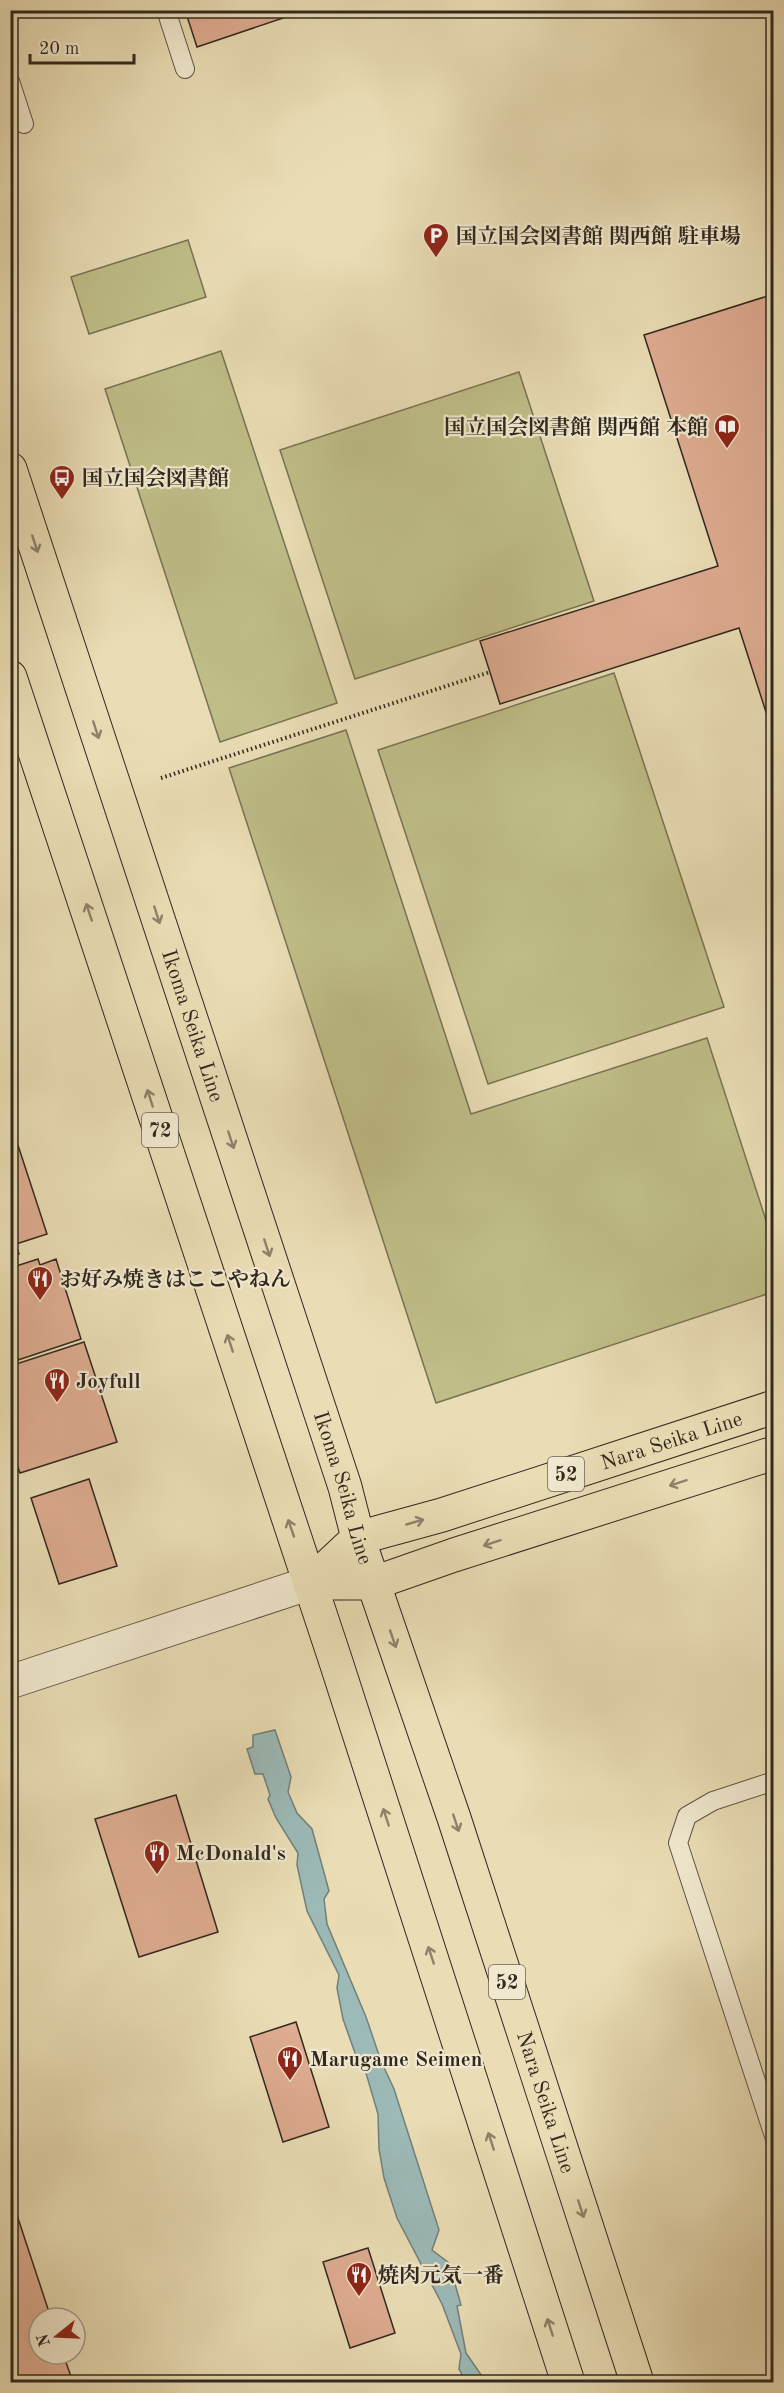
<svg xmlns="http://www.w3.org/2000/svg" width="784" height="2393" font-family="'Old Standard TT','Noto Serif JP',serif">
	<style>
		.green { fill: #bfbe88; stroke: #787354; stroke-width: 1.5 }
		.water { fill: #9cbab8; stroke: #71807b; stroke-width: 1.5 }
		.building { fill: #deac91; stroke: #31281f; stroke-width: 1.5 }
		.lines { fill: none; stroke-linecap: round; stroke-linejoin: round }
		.service-casing { stroke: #5f5544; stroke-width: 20 }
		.tertiary-casing { stroke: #5f5544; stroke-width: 35 }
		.primary-casing { stroke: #31281f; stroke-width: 35 }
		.path { stroke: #31281f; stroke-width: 4; stroke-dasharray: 1.5 3; stroke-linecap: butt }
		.service { stroke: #f1e9cf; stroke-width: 18 }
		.tertiary { stroke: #f1e9cf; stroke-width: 33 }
		.primary { stroke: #eaddb5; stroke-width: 33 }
		.oneway { stroke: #8e826a }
		.labels { text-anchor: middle; stroke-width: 4.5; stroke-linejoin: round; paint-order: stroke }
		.shield { fill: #f1e9cf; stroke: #6b6254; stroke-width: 1.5 }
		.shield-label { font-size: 20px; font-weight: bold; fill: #31281f }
		.poi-label { font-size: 21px; font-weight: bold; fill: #31281f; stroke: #f1e9cf; text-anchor: start }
		.street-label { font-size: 21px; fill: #31281f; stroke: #f1e9cf }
	</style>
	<rect width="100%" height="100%" fill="#eaddb5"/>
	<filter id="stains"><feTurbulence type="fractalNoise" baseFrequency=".00333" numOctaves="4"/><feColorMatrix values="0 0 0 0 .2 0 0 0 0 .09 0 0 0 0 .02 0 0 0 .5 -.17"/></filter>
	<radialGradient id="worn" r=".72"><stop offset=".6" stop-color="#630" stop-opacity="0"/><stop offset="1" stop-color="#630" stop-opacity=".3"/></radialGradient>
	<g class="green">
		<path d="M188 240 206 297 89 334 71 277Z"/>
		<path d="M221 351 337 703 220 742 105 389Z"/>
		<path d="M519 372 594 601 355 679 280 450Z"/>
		<path d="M614 673 724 1007 488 1084 378 750Z"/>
		<path d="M346 730 471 1114 707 1038 773 1242V1292L436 1403 229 768Z"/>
	</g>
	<path class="water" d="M275 1730 291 1777 288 1792 297 1813 312 1829 329 1891 324 1899 327 1924 366 2017 381 2061 394 2089 439 2230 432 2250 449 2263 461 2305 457 2306 466 2353 486 2382H466L459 2369 461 2354 442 2304 397 2218 384 2178 379 2149 378 2114 366 2073 355 2053 343 2019 337 1988 339 1975 307 1911 297 1865 298 1853 276 1818 268 1799 270 1795 263 1774H255L247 1749 253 1747V1735Z"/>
	<g class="building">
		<path d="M185 10H307L197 47Z"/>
		<path d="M774 294V737L739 628 500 704 480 641 718 566 644 335Z"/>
		<path d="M14 1133 47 1234 16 1244 19 1254 10 1257V1134Z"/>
		<path d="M38 1259 40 1265 56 1259 81 1339 18 1360 10 1336V1268Z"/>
		<path d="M84 1342 117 1442 20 1473 10 1445V1366Z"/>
		<path d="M89 1479 117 1566 59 1584 31 1498Z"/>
		<path d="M176 1795 218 1932 139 1957 95 1819Z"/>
		<path d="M296 2022 329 2127 283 2142 250 2037Z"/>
		<path d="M10 2194 51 2318H39V2354H63L73 2382H10Z"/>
		<path d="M368 2248 395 2333 350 2348 323 2262Z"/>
	</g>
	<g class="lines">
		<defs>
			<g id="service">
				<path d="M166 10 185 69"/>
				<path d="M10 81 24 124"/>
				<path d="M774 1781 713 1801 687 1816 678 1843 774 2136"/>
			</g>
			<path id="tertiary" d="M10 1682 310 1583"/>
			<g id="primary">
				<path id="s1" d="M10 469 345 1487 358 1538 454 1818 637 2382"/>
				<path d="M10 677 336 1662 568 2382"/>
				<path id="s2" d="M310 1583 358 1538 442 1515 774 1407"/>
				<path d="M310 1583H374L454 1555 774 1453"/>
			</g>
		</defs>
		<use href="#service" class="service-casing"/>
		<use href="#tertiary" class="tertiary-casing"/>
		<use href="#primary" class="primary-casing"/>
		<path class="path" d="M161 778 490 672"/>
		<use href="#service" class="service"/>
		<use href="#tertiary" class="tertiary"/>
		<use href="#primary" class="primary"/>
	</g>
	<defs><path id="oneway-shaft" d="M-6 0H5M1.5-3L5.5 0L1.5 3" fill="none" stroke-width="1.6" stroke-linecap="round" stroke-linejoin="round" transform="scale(1.5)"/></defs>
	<g class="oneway">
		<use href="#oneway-shaft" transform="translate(35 544) rotate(72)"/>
		<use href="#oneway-shaft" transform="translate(96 730) rotate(72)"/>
		<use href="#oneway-shaft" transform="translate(89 912) rotate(-108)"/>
		<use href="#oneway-shaft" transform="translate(157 915) rotate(72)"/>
		<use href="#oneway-shaft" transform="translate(150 1098) rotate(-108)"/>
		<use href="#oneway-shaft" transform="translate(231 1140) rotate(72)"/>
		<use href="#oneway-shaft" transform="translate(267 1248) rotate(72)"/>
		<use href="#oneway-shaft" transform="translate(230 1343) rotate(-108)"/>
		<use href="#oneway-shaft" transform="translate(678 1483) rotate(162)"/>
		<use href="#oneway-shaft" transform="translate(415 1522) rotate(-16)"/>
		<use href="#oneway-shaft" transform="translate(291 1528) rotate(-109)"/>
		<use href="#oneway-shaft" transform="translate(492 1543) rotate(162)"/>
		<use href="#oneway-shaft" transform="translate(393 1639) rotate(71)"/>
		<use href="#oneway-shaft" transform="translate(386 1817) rotate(-108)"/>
		<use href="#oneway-shaft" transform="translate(456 1823) rotate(72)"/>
		<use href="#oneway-shaft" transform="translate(431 1955) rotate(-108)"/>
		<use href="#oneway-shaft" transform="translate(491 2141) rotate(-108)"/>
		<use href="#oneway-shaft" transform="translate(581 2209) rotate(72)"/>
		<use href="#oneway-shaft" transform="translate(550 2327) rotate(-108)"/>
	</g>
	<defs>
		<symbol id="parking-pin" viewBox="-11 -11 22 30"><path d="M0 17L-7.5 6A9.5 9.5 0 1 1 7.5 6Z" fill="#8f2418" stroke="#f1e9cf"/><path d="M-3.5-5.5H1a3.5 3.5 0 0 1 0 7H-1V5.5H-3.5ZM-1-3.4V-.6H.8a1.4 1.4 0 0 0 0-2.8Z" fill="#fff"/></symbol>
		<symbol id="library-pin" viewBox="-11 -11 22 30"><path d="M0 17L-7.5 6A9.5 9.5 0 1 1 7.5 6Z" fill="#8f2418" stroke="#f1e9cf"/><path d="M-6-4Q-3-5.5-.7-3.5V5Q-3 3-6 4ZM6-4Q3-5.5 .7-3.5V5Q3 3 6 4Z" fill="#fff"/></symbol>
		<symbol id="bus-pin" viewBox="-11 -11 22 30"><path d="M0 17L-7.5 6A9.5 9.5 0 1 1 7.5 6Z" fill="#8f2418" stroke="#f1e9cf"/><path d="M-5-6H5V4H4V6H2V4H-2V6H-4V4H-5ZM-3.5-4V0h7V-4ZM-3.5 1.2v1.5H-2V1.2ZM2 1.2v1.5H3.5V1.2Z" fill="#fff"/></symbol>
		<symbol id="restaurant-pin" viewBox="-11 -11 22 30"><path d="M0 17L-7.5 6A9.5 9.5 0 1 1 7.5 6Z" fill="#8f2418" stroke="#f1e9cf"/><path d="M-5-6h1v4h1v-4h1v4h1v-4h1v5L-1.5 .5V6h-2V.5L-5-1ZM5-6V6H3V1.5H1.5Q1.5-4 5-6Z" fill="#fff"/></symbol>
	</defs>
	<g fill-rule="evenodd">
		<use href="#parking-pin" x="421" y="221" width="30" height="40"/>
		<use href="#library-pin" x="712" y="412" width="30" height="40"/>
		<use href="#bus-pin" x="47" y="463" width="30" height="40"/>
		<use href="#restaurant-pin" x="25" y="1264" width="30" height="40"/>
		<use href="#restaurant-pin" x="42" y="1366" width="30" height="40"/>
		<use href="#restaurant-pin" x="142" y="1838" width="30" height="40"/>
		<use href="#restaurant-pin" x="275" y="2044" width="30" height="40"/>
		<use href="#restaurant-pin" x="344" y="2260" width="30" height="40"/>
	</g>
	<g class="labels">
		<g class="shield">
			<rect x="142" y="1113" width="36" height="34" rx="4.5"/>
			<rect x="548" y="1457" width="36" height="34" rx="4.5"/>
			<rect x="489" y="1965" width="36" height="34" rx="4.5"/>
		</g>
		<g class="shield-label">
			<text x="160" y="1137">72</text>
			<text x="566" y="1481">52</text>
			<text x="507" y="1989">52</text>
		</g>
		<g class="poi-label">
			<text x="456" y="243">国立国会図書館 関西館 駐車場</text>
			<text x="708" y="434" text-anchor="end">国立国会図書館 関西館 本館</text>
			<text x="82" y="485">国立国会図書館</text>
			<text x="60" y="1286">お好み焼きはここやねん</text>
			<text x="76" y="1388">Joyfull</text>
			<text x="176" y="1860">McDonald's</text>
			<text x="310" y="2066">Marugame Seimen</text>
			<text x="378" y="2282">焼肉元気一番</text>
		</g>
		<g class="street-label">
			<text dy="7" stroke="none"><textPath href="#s1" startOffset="586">Ikoma Seika Line</textPath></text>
			<text dy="7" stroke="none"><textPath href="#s2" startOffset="394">Nara Seika Line</textPath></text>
			<text dy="7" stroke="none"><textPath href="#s1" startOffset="1072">Ikoma Seika Line</textPath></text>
			<text dy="7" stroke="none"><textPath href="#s1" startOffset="1719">Nara Seika Line</textPath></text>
		</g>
	</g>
	<rect width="784" height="2393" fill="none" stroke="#eaddb5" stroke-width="36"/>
	<rect x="12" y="12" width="760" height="2369" fill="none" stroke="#31281f" stroke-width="3"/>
	<rect x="18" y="18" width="748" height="2357" fill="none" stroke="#31281f" stroke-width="1.5"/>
	<g transform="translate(57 2336) rotate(252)"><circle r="28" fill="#f1e9cf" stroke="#a49c89" stroke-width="1.5"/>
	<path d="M0-4.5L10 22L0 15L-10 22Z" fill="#8f2418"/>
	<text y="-9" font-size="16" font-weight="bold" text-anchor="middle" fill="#31281f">N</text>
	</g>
	<path d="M30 54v9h104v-9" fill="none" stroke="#31281f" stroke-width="3"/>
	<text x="39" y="54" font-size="18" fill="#31281f" stroke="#f1e9cf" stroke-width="4.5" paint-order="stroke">20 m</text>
	<rect width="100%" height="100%" filter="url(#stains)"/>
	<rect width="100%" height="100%" fill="url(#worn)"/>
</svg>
